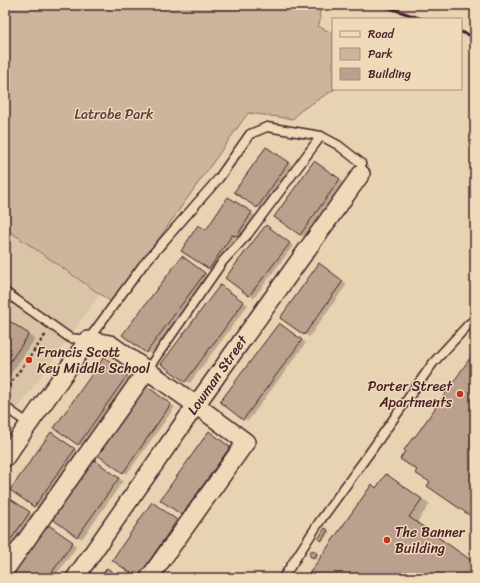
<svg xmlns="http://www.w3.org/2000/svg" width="480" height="583" font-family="Sriracha,sans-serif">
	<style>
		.built { fill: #dac4a7 }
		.green { fill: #cdb49c; stroke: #8c6a64 }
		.shadow { fill: #0003 }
		.building { fill: #bba18d; stroke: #4a1f2b }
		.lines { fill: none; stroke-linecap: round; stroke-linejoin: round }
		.service-casing { stroke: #4a1f2b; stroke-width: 11 }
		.minor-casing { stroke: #4a1f2b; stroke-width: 20 }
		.path { stroke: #4a1f2b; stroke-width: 2.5; stroke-dasharray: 3 3; stroke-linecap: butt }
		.service { stroke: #eedab8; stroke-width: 8 }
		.minor { stroke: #eedab8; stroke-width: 17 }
		.rail { stroke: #4a1f2b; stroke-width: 3 }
		.poi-dot { fill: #c8321e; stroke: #eedab8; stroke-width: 1.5 }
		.labels { text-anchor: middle; stroke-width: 3; stroke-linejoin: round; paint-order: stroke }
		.park-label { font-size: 14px; fill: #643d42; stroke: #eedab8 }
		.poi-label { font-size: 14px; fill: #4a1f2b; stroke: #eedab8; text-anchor: start }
		.street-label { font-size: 14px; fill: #4a1f2b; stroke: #eedab8 }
	</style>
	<rect width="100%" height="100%" fill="#e7d3b2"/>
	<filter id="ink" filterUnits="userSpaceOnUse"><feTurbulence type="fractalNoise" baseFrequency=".025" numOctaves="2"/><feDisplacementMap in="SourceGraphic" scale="8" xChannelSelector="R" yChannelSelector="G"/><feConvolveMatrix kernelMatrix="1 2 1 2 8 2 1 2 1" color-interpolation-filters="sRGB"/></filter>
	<g filter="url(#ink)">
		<path class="built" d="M5 228 100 294 5 427Z"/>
		<path class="green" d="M5 5H308L310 6 313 8 321 11 319 15 321 18 318 26 332 33 333 32V89H335L300 111 293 119 248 113 113 303 5 228Z"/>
		<g class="shadow">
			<path d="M270 150 293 166 262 210 236 192Z"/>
			<path d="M319 164 343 182 304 237 300 235Z"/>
			<path d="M232 200 256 216 241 238 236 237 214 271 182 251 206 231Z"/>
			<path d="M270 228 293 246 254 298 249 295Z"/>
			<path d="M186 260 209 276 151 354 147 352Z"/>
			<path d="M323 267 347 284 309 337 304 334Z"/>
			<path d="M221 286 248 305 190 383 185 381Z"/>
			<path d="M5 318 35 339 6 381 5 380Z"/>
			<path d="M283 326 306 343 248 421 221 402Z"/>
			<path d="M108 361 131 377 83 446 78 444Z"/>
			<path d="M149 389 175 407 127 474 123 472Z"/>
			<path d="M213 435 234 450 186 517 182 514Z"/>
			<path d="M55 436 78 452 39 509 34 506Z"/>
			<path d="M97 463 123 481 82 539 52 518Z"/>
			<path d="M395 480 430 504 417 522 475 563V578H307L377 489Z"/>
			<path d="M5 499H11L34 516 5 556Z"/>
			<path d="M156 506 181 523 143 578H140L138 577Z"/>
			<path d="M51 528 77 546 54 578H10Z"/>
			<path d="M325 529 330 532 323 541 319 539Z"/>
			<path d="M312 552 317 553 318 554V557L316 559 312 557 311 555Z"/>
		</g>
		<g class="building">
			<path d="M266 147 289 162 257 208 234 192Z"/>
			<path d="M314 161 340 179 300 235 274 217Z"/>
			<path d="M228 197 252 212 237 236 232 235 209 269 181 251 198 225 206 230Z"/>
			<path d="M266 225 290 243 249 296 225 278Z"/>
			<path d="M182 256 205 273 146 353 122 335Z"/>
			<path d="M319 263 343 281 304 335 280 318Z"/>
			<path d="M220 285 244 302 185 382 161 364Z"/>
			<path d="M5 318 29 334 5 369Z"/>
			<path d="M279 323 302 340 243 420 220 402Z"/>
			<path d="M475 351V519L427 486 430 482 415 473 417 470 400 459 405 451 404 450 414 436 415 437Z"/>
			<path d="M104 357 128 374 78 445 54 428Z"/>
			<path d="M145 385 171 404 123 473 96 454Z"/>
			<path d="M209 431 230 447 182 515 160 500Z"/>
			<path d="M51 432 75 449 34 507 10 490Z"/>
			<path d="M93 459 119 478 77 537 51 518Z"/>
			<path d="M386 474 422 499 409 517 475 563V572L471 578H306L372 484 376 488Z"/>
			<path d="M6 496 30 512 5 548V498Z"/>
			<path d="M152 502 177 520 138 578 112 560Z"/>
			<path d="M47 524 73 542 48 578H9Z"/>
			<path d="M325 528 328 530 321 541 318 539Z"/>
			<circle cx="313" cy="554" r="3.5"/>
			<path d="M107 568 121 578H100Z"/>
		</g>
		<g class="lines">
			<defs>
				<g id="service">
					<path d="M5 292 70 338 88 340 143 265 219 178 250 134 267 127 321 136 338 145 361 163V174"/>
					<path d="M147 370 223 261 248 234 321 136"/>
					<path d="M5 407 29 424"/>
					<path d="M283 578 320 521 368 455 433 363 468 325 475 319"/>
				</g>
				<g id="minor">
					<path d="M5 458 88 340 110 344 196 405 246 442 149 578"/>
					<path d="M5 570 147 370"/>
					<path d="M75 578 196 405 361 174"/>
				</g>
			</defs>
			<use href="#service" class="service-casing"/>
			<use href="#minor" class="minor-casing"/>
			<path class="path" d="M5 391 46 334"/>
			<use href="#service" class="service"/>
			<use href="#minor" class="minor"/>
			<g class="rail">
				<path d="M381 5 422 19"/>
				<path d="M461 32 475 37"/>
			</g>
		</g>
	</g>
	<g class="poi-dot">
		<circle cx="29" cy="360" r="4"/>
		<circle cx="460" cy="394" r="4"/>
		<circle cx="387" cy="540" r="4"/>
	</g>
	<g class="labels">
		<g class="park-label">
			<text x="114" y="119">Latrobe Park</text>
		</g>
		<g class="poi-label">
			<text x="37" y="357">Francis Scott<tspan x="37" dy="16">Key Middle School</tspan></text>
			<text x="452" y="391" text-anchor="end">Porter Street<tspan x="452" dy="16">Apartments</tspan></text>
			<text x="395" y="537">The Banner<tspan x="395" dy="16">Building</tspan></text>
		</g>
		<g class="street-label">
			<text transform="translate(217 375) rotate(-55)" y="5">Lowman Street</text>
		</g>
	</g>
	<rect width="480" height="583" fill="none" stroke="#eedab8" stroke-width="20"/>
	<rect x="10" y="10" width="460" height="563" fill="none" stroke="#4a1f2b" stroke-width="1.5" filter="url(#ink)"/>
	<rect x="332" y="18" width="130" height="72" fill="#eedab8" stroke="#ac8f80"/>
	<rect x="340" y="31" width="20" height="6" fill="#eedab8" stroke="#ac8f80"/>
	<text x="368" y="38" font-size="12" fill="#4a1f2b">Road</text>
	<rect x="340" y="48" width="20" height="12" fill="#cdb49c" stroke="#ac8f80"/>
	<text x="368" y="58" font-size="12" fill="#4a1f2b">Park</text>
	<rect x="340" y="68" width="20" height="12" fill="#bba18d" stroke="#ac8f80"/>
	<text x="368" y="78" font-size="12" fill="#4a1f2b">Building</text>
</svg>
